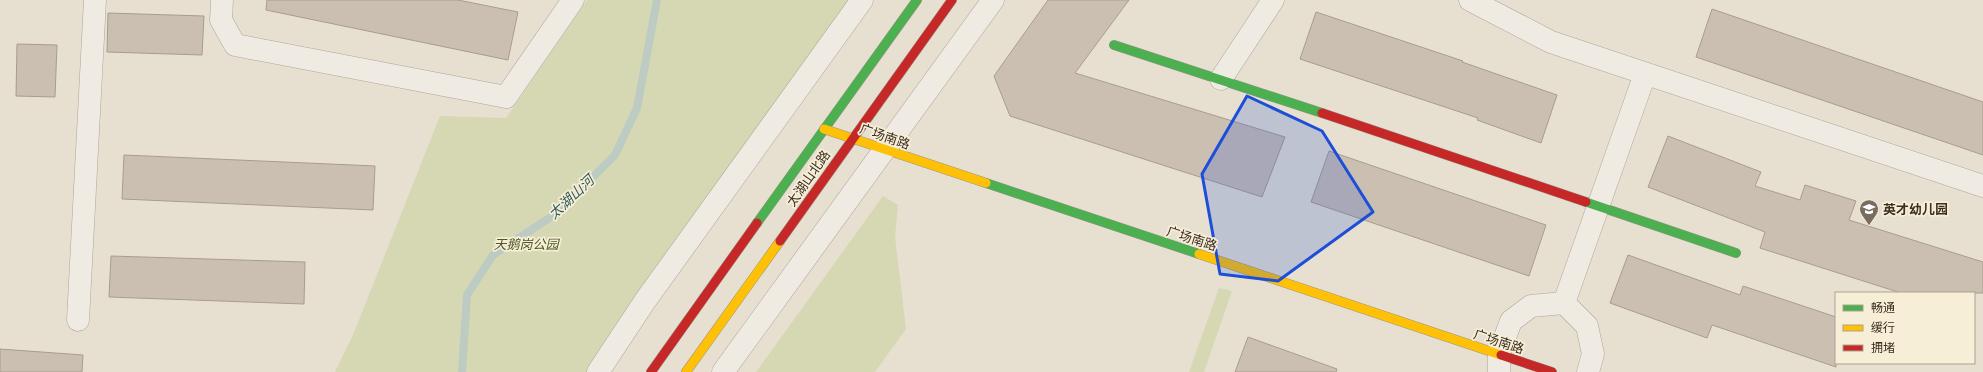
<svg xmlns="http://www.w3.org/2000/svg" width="1983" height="372" font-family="'Crimson Pro','Noto Sans SC',serif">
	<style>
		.green { fill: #d6d7b3 }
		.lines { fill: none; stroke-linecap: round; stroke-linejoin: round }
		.stream { stroke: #bcccc2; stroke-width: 8 }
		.building { fill: #cbbfb2; stroke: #a89c90 }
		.street-casing { stroke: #ada599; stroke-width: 23 }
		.fast-casing { stroke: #9c958a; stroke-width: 10 }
		.slow-casing { stroke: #9c958a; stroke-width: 10 }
		.jam-casing { stroke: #9c958a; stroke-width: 10 }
		.street { stroke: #efebe3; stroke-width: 22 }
		.fast { stroke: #4caf50; stroke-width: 9 }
		.slow { stroke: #ffc107; stroke-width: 9 }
		.jam { stroke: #c62828; stroke-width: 9 }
		.marked { fill: #1d4ed8; fill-opacity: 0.2; stroke: #1d4ed8; stroke-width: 3; stroke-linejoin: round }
		.labels { text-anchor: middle; stroke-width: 3.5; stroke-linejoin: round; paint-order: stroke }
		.street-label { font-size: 13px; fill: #3d2e20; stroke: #f7eed8 }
		.poi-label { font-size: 13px; font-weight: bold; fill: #3d2e20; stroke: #f7eed8; text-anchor: start }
		.park-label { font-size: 13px; font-style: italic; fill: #4d5a26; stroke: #f7eed8 }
		.water-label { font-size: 14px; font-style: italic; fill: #2f5d5a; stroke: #f7eed8 }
	</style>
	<rect width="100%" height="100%" fill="#e7e0d1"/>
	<g class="green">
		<path d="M587 0H858L589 372H335L353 335 440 116 506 118Z"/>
		<path d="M883 196 898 205 895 237 906 329 875 372H756Z"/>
		<path d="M1219 288 1232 291 1204 372H1189Z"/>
	</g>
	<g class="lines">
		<path class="stream" d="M462 372 467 295 493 255 557 213 615 155 637 108 657 0"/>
	</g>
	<g class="building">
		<path d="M267 0H458L518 12 508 60 266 10Z"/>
		<path d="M1048 0H1129L1075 73 1285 137 1262 197 1010 116 994 76Z"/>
		<path d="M1712 9 1983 102V155L1696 57Z"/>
		<path d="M1316 12 1463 61 1462 62 1557 95 1541 143 1477 120 1478 118 1300 59Z"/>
		<path d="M108 13 204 16 202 55 107 52Z"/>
		<path d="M17 44 57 45 55 97 16 96Z"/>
		<path d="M1668 136 1761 172 1755 186 1800 200 1805 185 1856 201 1849 220 1983 262V293H1901L1760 248 1765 232 1648 187Z"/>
		<path d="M1329 151 1546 225 1529 276 1311 202Z"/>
		<path d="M124 155 375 166 373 210 122 199Z"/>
		<path d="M1628 255 1740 295 1743 286 1836 317V367L1712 325 1707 338 1610 303Z"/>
		<path d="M111 256 305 262 304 304 109 297Z"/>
		<path d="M1248 337 1337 369 1336 372H1235Z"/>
		<path d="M0 349 83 355 82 372H0Z"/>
	</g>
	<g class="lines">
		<defs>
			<g id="street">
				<path d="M222 0 221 20 235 45 506 97 573 0"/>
				<path d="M1470 0 1551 42 1983 186"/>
				<path d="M1221 79 1273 0"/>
				<path d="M1564 303 1645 74"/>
				<path d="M78 320 95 0"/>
				<path d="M598 372 645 301 862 0"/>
				<path d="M723 372 993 0"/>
				<path d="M1499 372V354L1511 321 1531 306 1564 303 1587 326 1593 354 1588 372"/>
			</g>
			<g id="fast">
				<path d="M1114 45 1322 113"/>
				<path d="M986 183 1199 254"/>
				<path d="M1586 202 1736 253"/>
				<path d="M757 223 917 0"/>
			</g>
			<g id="slow">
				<path d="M824 129 986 183"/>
				<path d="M1199 254 1501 355"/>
				<path d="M686 372 780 241"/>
			</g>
			<g id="jam">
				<path d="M1322 113 1586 202"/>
				<path d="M780 241 952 0"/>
				<path d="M1501 355 1552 372"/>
				<path d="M651 372 757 223"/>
			</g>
		</defs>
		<use href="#street" class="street-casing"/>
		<use href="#fast" class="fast-casing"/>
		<use href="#slow" class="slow-casing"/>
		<use href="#jam" class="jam-casing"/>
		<use href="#street" class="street"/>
		<use href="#fast" class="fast"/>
		<use href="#slow" class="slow"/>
		<use href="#jam" class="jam"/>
	</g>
	<path class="marked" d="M1247 96 1322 131 1373 212 1278 281 1220 274 1202 174Z"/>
	<defs>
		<symbol id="school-pin" viewBox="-11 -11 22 30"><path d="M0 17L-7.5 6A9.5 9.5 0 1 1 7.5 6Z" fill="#786c5e" stroke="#f7eed8"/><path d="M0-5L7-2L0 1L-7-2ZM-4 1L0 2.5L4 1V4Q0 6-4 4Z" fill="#fff"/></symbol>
	</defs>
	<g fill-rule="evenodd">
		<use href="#school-pin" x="1858" y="198" width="22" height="30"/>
	</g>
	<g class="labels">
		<g class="street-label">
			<text transform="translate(885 136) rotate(19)" y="5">广场南路</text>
			<text transform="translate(808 178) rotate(-55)" y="5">太湖山北路</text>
			<text transform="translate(1192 238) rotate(18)" y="5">广场南路</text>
			<text transform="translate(1499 341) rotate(18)" y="5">广场南路</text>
		</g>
		<g class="poi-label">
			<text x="1883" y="214">英才幼儿园</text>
		</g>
		<g class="park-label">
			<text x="526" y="249">天鹅岗公园</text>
		</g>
		<g class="water-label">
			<text transform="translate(571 197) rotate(-43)" y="5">太湖山河</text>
		</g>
	</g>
	<rect x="1835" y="292" width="140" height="72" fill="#f7eed8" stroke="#ada18e"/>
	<rect x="1843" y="305" width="20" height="6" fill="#4caf50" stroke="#ada18e"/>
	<text x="1871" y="312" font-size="12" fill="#3d2e20">畅通</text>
	<rect x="1843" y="325" width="20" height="6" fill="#ffc107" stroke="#ada18e"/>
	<text x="1871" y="332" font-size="12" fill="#3d2e20">缓行</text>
	<rect x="1843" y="345" width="20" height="6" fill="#c62828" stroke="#ada18e"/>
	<text x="1871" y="352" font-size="12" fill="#3d2e20">拥堵</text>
</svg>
